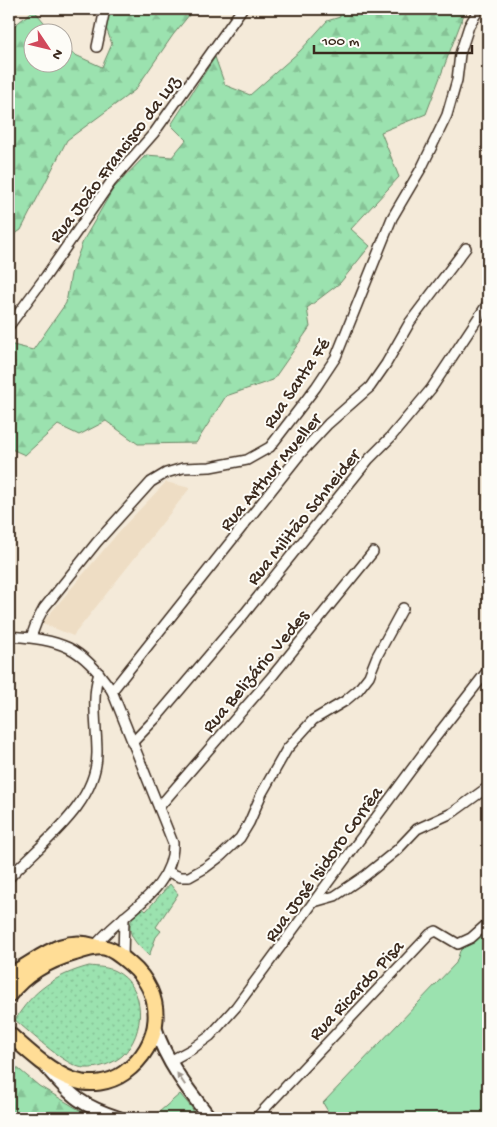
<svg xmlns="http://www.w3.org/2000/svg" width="497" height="1127" font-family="'Gochi Hand',sans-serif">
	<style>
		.built { fill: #eeddc4 }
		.grass { fill: #9be2af; stroke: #6b8666 }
		.forest { fill: url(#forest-firs); stroke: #6b8666 }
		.park { fill: url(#park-dots); stroke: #6b8666 }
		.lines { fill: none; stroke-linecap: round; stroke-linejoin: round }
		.minor-casing { stroke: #3b2a1e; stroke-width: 12 }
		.secondary-casing { stroke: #3b2a1e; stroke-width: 16 }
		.primary-casing { stroke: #3b2a1e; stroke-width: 18 }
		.minor { stroke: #fdfcf7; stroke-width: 9 }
		.secondary { stroke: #fdfcf7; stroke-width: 12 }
		.primary { stroke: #ffdd96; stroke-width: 14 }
		.oneway { fill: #9c938a }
		.labels { text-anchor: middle; stroke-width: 4; stroke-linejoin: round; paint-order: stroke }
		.street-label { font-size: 19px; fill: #3b2a1e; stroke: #fdfcf7 }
	</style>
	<defs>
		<pattern id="forest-firs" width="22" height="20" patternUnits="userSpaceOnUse" patternTransform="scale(1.25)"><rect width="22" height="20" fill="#9be2af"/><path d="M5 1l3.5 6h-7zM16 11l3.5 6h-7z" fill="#86c296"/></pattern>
		<pattern id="park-dots" width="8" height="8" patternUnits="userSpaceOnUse" patternTransform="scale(1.25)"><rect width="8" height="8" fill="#9be2af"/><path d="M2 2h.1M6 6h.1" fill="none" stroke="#86c296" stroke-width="1.8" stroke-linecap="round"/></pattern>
	</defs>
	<rect width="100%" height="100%" fill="#f4ead9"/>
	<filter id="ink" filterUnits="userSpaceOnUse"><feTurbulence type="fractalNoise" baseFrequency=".02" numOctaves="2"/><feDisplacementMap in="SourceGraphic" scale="10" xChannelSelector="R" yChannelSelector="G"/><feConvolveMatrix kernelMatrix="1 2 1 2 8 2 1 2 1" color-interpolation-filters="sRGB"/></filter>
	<g filter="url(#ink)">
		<path class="built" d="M166 482 190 488 73 636 42 623 123 527Z"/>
		<g class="grass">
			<path d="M488 922V1118H332L323 1103 456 963 460 951Z"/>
			<path d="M180 1094 192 1108 196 1118H152Z"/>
		</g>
		<g class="forest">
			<path d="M108 9H194L173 35 135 90 67 140 21 230 9 238V30L34 10 52 32H32V62H62L63 44 71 53 102 67 112 44 105 25Z"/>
			<path d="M338 9H466L426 114 381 132 399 177 351 229 370 246 340 283 307 308 310 327 273 380 226 396 196 443 138 444 106 421 79 435 58 425 25 455 9 448V373L15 362 9 349V344L33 350 66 303 71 274 83 241 113 189 146 155 172 157 186 140 171 125 215 57 225 85 250 95 300 51 327 21 340 17Z"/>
			<path d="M9 1061 39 1086 93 1118H22L9 1110Z"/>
		</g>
		<g class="park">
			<path d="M170 884 178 894 156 927 161 931 156 937 149 956C140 947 126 936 131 921 132 916 138 911 141 907L146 911Z"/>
			<path d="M89 966C98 967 108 967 115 971 147 986 146 1034 122 1056 116 1061 109 1064 102 1066 95 1068 86 1069 79 1067 60 1061 31 1033 15 1020 33 990 56 975 89 966Z"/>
		</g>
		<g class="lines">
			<defs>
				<g id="minor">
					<path d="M97 47 105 9"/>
					<path d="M9 326 46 276 111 182 154 133 242 9"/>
					<path d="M9 636C61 640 81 645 112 691L173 843C174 892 122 911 95 946"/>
					<path d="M31 637 37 621 44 608 97 542 151 482 166 473 183 468 210 467 247 460 270 447 316 387 336 357 392 218 422 167 447 115 457 80 460 54 469 26 479 9"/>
					<path d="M112 691 301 453 328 424 370 387 386 364 410 322 466 248"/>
					<path d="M132 743 156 718 245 613 369 459 390 438 431 389 488 303"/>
					<path d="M159 807 274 674 373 552"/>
					<path d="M168 872 180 877H189L205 868 221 856 240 838 249 823 262 793 287 749 313 720 345 701 358 690 369 676 377 656 403 608"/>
					<path d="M9 878C41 843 97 805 97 753 97 727 91 698 99 673"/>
					<path d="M314 902 335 896 366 875 397 850 417 829 452 813 488 787"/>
					<path d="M123 958 124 917"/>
					<path d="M170 1061 192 1049 210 1036 236 1007 431 743 488 670"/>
					<path d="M256 1118 430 934 436 931 458 944 471 938 488 923"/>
				</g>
				<g id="secondary">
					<path d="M155 1027C166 1062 188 1090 210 1118"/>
					<path d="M47 1068C72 1097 82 1106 119 1118"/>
				</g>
				<g id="primary">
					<path d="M9 975C37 962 60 935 94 946"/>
					<path d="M9 995C25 974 50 960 75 953 103 944 107 944 130 964 167 995 163 1045 124 1073 110 1083 90 1086 73 1080 49 1071 28 1051 9 1034"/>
				</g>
			</defs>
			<use href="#minor" class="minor-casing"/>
			<use href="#secondary" class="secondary-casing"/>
			<use href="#primary" class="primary-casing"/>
			<use href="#minor" class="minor"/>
			<use href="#secondary" class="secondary"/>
			<use href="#primary" class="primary"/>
		</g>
		<defs><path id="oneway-solid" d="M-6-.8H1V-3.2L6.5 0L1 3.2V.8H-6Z" transform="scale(1.25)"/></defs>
		<use class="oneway" href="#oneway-solid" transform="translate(181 1079) rotate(-124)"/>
	</g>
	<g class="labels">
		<g class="street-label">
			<text transform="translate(113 158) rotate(-53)" y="7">Rua João Francisco da Luz</text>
			<text transform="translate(295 382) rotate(-56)" y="7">Rua Santa Fé</text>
			<text transform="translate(269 471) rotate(-50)" y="7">Rua Arthur Mueller</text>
			<text transform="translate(302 516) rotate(-51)" y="7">Rua Militão Schneider</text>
			<text transform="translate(254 670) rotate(-50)" y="7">Rua Belizário Vedes</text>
			<text transform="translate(322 863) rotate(-54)" y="7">Rua José Isidoro Corrêa</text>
			<text transform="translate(355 989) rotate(-47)" y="7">Rua Ricardo Pisa</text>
		</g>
	</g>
	<rect width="497" height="1127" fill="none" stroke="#fdfcf7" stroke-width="30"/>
	<rect x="15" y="15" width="467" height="1097" fill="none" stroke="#3b2a1e" stroke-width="2" filter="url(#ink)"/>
	<g transform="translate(48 48) rotate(125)"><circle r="24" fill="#fdfcf7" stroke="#afa8a0"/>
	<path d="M0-4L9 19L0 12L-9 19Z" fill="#d1495b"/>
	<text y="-8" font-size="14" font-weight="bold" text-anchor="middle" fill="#3b2a1e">N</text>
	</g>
	<path d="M314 45v8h158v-8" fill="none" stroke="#3b2a1e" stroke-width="2.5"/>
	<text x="322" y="45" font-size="15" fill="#3b2a1e" stroke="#fdfcf7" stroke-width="4" paint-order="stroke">100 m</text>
</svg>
